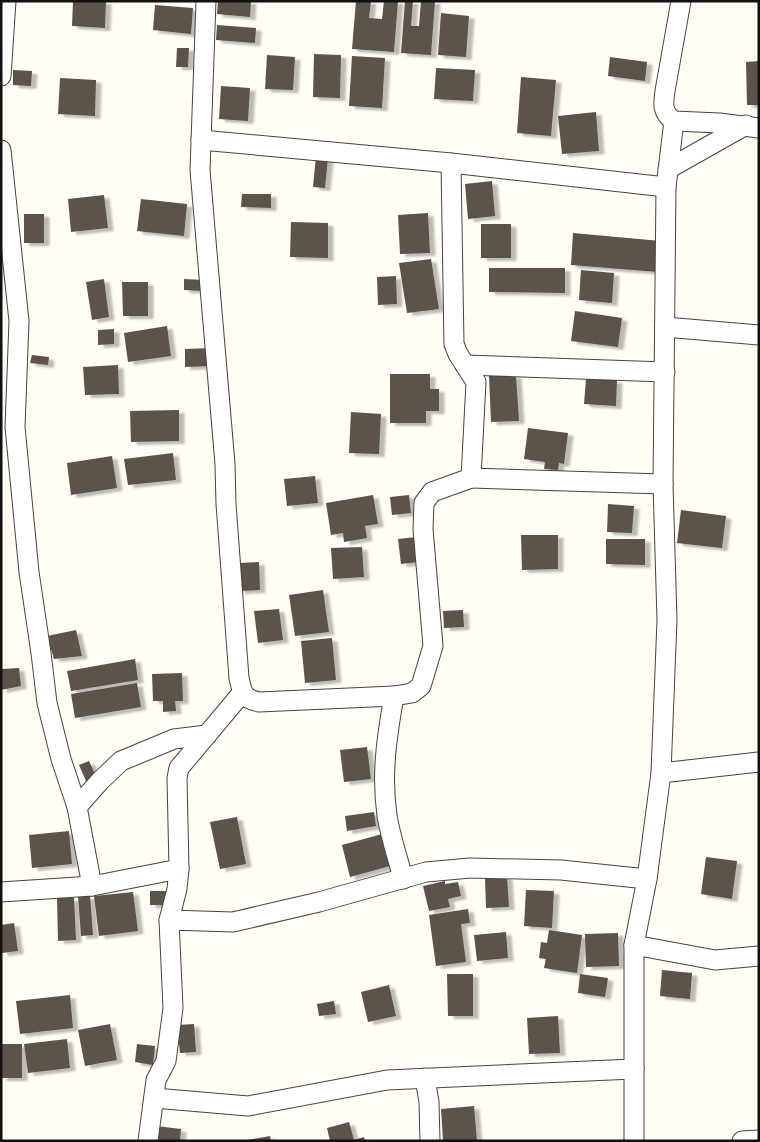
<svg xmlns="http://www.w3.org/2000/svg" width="760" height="1142" font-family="Literata,serif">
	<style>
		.building { fill: #5b524c; filter: url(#shadow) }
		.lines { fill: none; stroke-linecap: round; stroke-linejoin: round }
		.street-casing { stroke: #444; stroke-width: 21 }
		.street { stroke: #fff; stroke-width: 19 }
	</style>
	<defs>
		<filter id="shadow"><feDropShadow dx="5.5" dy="3" stdDeviation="1" flood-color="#0004"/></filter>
	</defs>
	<rect width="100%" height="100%" fill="#fffdf4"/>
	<g class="building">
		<path d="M73 1H106L105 28 72 26Z"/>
		<path d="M218 1H251L250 17 217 14Z"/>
		<path d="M356 1H371L369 18 382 19 384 1H398L394 52 352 49Z"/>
		<path d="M405 1H413L411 26H419L421 1H435L431 55 401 53Z"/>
		<path d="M155 5 193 8 191 34 153 30Z"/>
		<path d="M441 13 469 16 466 57 438 55Z"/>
		<path d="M217 25 256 28 255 43 216 40Z"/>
		<path d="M177 48H189L188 67H176Z"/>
		<path d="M314 54 341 55 340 98 313 97Z"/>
		<path d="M267 55 295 57 293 90 265 89Z"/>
		<path d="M352 56 385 58 382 108 349 106Z"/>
		<path d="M610 57 647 62 645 81 608 76Z"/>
		<path d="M759 61V105H747L746 62Z"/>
		<path d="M436 68 475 70 473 101 434 99Z"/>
		<path d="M13 70 32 71 31 86 13 85Z"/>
		<path d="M521 77 556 80 551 136 517 133Z"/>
		<path d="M60 78 96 80 95 116 58 114Z"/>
		<path d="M221 86 250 88 248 121 219 119Z"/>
		<path d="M596 112 599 151 562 154 558 116Z"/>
		<path d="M316 156 328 158 325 188 313 187Z"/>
		<path d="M492 181 495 216 468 219 465 184Z"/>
		<path d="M242 194H271V208L241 207Z"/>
		<path d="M104 195 108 228 71 232 68 199Z"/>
		<path d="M141 199 187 204 184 236 137 231Z"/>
		<path d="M428 213 430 253 400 254 398 215Z"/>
		<rect x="24" y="214" width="20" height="29"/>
		<path d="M291 222 328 223V258L290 257Z"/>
		<rect x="481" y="224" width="30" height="34"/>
		<path d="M573 233 661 241 658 272 571 265Z"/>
		<path d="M431 259 439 309 407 313 399 263Z"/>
		<path d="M489 268H565V293L489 292Z"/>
		<path d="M581 270 614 273 612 303 579 300Z"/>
		<path d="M396 276 397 304 378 305 377 277Z"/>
		<path d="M104 279 109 317 92 320 86 282Z"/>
		<path d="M184 279 203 280V291L184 290Z"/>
		<path d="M122 282H148V316H123Z"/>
		<path d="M575 311 622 318 618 347 571 341Z"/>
		<path d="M167 326 171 356 128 362 124 333Z"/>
		<path d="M114 329V344L98 345V330Z"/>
		<path d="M211 348V366L185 367V349Z"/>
		<path d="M32 355 49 357 48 365 30 363Z"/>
		<path d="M118 365 119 394 85 395 83 367Z"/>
		<path d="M390 374H430V389H439V411H426V423H390Z"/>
		<path d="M516 375 519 421 491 422 489 376Z"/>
		<path d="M586 379 617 380 616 406 584 404Z"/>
		<path d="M179 410V441L131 442 130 411Z"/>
		<path d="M351 412 381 414 379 454 349 453Z"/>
		<path d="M528 428 568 433 564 464 559 463 558 470 544 469 545 462 524 459Z"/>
		<path d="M173 453 176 480 128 485 124 459Z"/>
		<path d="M112 456 117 488 71 495 67 463Z"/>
		<path d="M315 476 318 503 287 506 284 479Z"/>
		<path d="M373 495 378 524 365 526 367 538 344 542 343 533 331 535 326 503Z"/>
		<path d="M409 495 411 513 392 515 390 497Z"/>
		<path d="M608 504 634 506 632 533 607 532Z"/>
		<path d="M681 510 726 516 722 548 677 543Z"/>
		<path d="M521 535H558V569L522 570Z"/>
		<path d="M416 537 418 562 401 564 398 539Z"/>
		<path d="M606 539H645V565L606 564Z"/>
		<path d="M362 547 364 577 333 579 331 548Z"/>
		<path d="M259 562 260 590 239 591 238 563Z"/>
		<path d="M323 590 329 632 295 636 289 595Z"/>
		<path d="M279 609 283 640 258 643 254 611Z"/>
		<path d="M463 610 464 627 444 628 443 611Z"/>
		<path d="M76 630 82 656 54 659 47 636Z"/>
		<path d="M332 638 336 680 305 683 301 641Z"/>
		<path d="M135 659 138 680 71 691 67 671Z"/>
		<path d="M19 668 21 686 1 690V669Z"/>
		<path d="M182 673 183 701H175L176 711 163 712V701H153L152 674Z"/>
		<path d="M137 683 141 707 75 718 71 694Z"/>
		<path d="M367 747 371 779 344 782 340 750Z"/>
		<path d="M89 761 96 776 86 781 79 765Z"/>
		<path d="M374 812 376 826 347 831 345 816Z"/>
		<path d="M237 817 246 864 220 869 210 822Z"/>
		<path d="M69 831 72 864 32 868 29 835Z"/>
		<path d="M382 834 390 866 350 877 342 845Z"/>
		<path d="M706 857 737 861 732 899 701 894Z"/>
		<path d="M507 876 509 907 486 908 485 878Z"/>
		<path d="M445 881V884L458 882 461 896 448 899 450 907 429 911 423 886Z"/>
		<path d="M526 890 554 891 552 928 524 926Z"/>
		<path d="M150 891H166L165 905H150Z"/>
		<path d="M133 892 138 931 99 936 94 896Z"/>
		<path d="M78 896H90L93 935 81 936Z"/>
		<path d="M57 898H74L76 940 58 941Z"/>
		<path d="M468 909 470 923 461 924 466 962 436 966 429 915Z"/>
		<path d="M14 923 18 951 2 953 1 925Z"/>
		<path d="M549 930 582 935 577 973 544 968 546 959 539 958 541 942 547 943Z"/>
		<path d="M506 932 508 958 477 961 474 935Z"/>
		<path d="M618 933 619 966 586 967 585 934Z"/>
		<path d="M662 970 692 973 690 999 660 996Z"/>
		<path d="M447 974H473V1016H448Z"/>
		<path d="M580 974 608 978 605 997 578 993Z"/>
		<path d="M389 985 396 1016 368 1022 361 992Z"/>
		<path d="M70 995 73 1028 20 1034 16 1001Z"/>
		<path d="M334 1001 336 1014 319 1016 317 1004Z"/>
		<path d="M558 1016 560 1053 529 1054 527 1018Z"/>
		<path d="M110 1024 117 1060 85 1066 78 1030Z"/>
		<path d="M194 1024 196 1052 180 1053 177 1025Z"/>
		<path d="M67 1039 70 1068 28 1073 24 1044Z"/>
		<rect x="1" y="1044" width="21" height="34"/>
		<path d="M137 1044 155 1046 153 1065 135 1062Z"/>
		<path d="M474 1106 477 1141H443L441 1109Z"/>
		<path d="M349 1122 354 1140 364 1137 365 1141H330L327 1128Z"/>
		<path d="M156 1126 181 1129 180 1141H155Z"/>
		<path d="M270 1136 271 1141H248V1140Z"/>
	</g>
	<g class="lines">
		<defs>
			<g id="street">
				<path d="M206 1 200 170 225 464 226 504 239 678C242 692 243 699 259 702L394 696 412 693 421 686 433 646 423 529 424 503 432 492 471 478"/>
				<path d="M681 1 665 91C663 104 662 113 674 121L719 123 759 128"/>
				<path d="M1 76 6 1"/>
				<path d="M201 140 451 163 666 187"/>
				<path d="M1 150 19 321 15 427 29 572 41 653 47 703 61 759 77 807 92 886"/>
				<path d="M451 163 454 344 458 354 476 382 471 478 663 484 666 187 674 121"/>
				<path d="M668 169 746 125"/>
				<path d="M665 327 759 335"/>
				<path d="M465 365 665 372"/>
				<path d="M394 696C387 736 381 774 387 815 390 836 398 858 403 879"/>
				<path d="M661 773 667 620 663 484"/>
				<path d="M77 807 100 781 121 761 174 739 207 735"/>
				<path d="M1 892 92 886 179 869"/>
				<path d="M169 920 177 889 179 869 177 778 179 768 242 693"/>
				<path d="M634 945 715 960 759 956"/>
				<path d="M425 1078 429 1102 430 1141"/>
				<path d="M154 1098 248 1106 387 1080 634 1069"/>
				<path d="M148 1141 156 1080 166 1061 173 1008 169 920 233 922 319 902 426 872 470 868 561 870 647 879"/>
				<path d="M634 1141V945L647 879 661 773 759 762"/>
				<path d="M742 1141 759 1140"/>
			</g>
		</defs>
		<use href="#street" class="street-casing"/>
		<use href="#street" class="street"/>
	</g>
	<rect width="760" height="1142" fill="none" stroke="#111111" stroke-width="5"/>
</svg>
